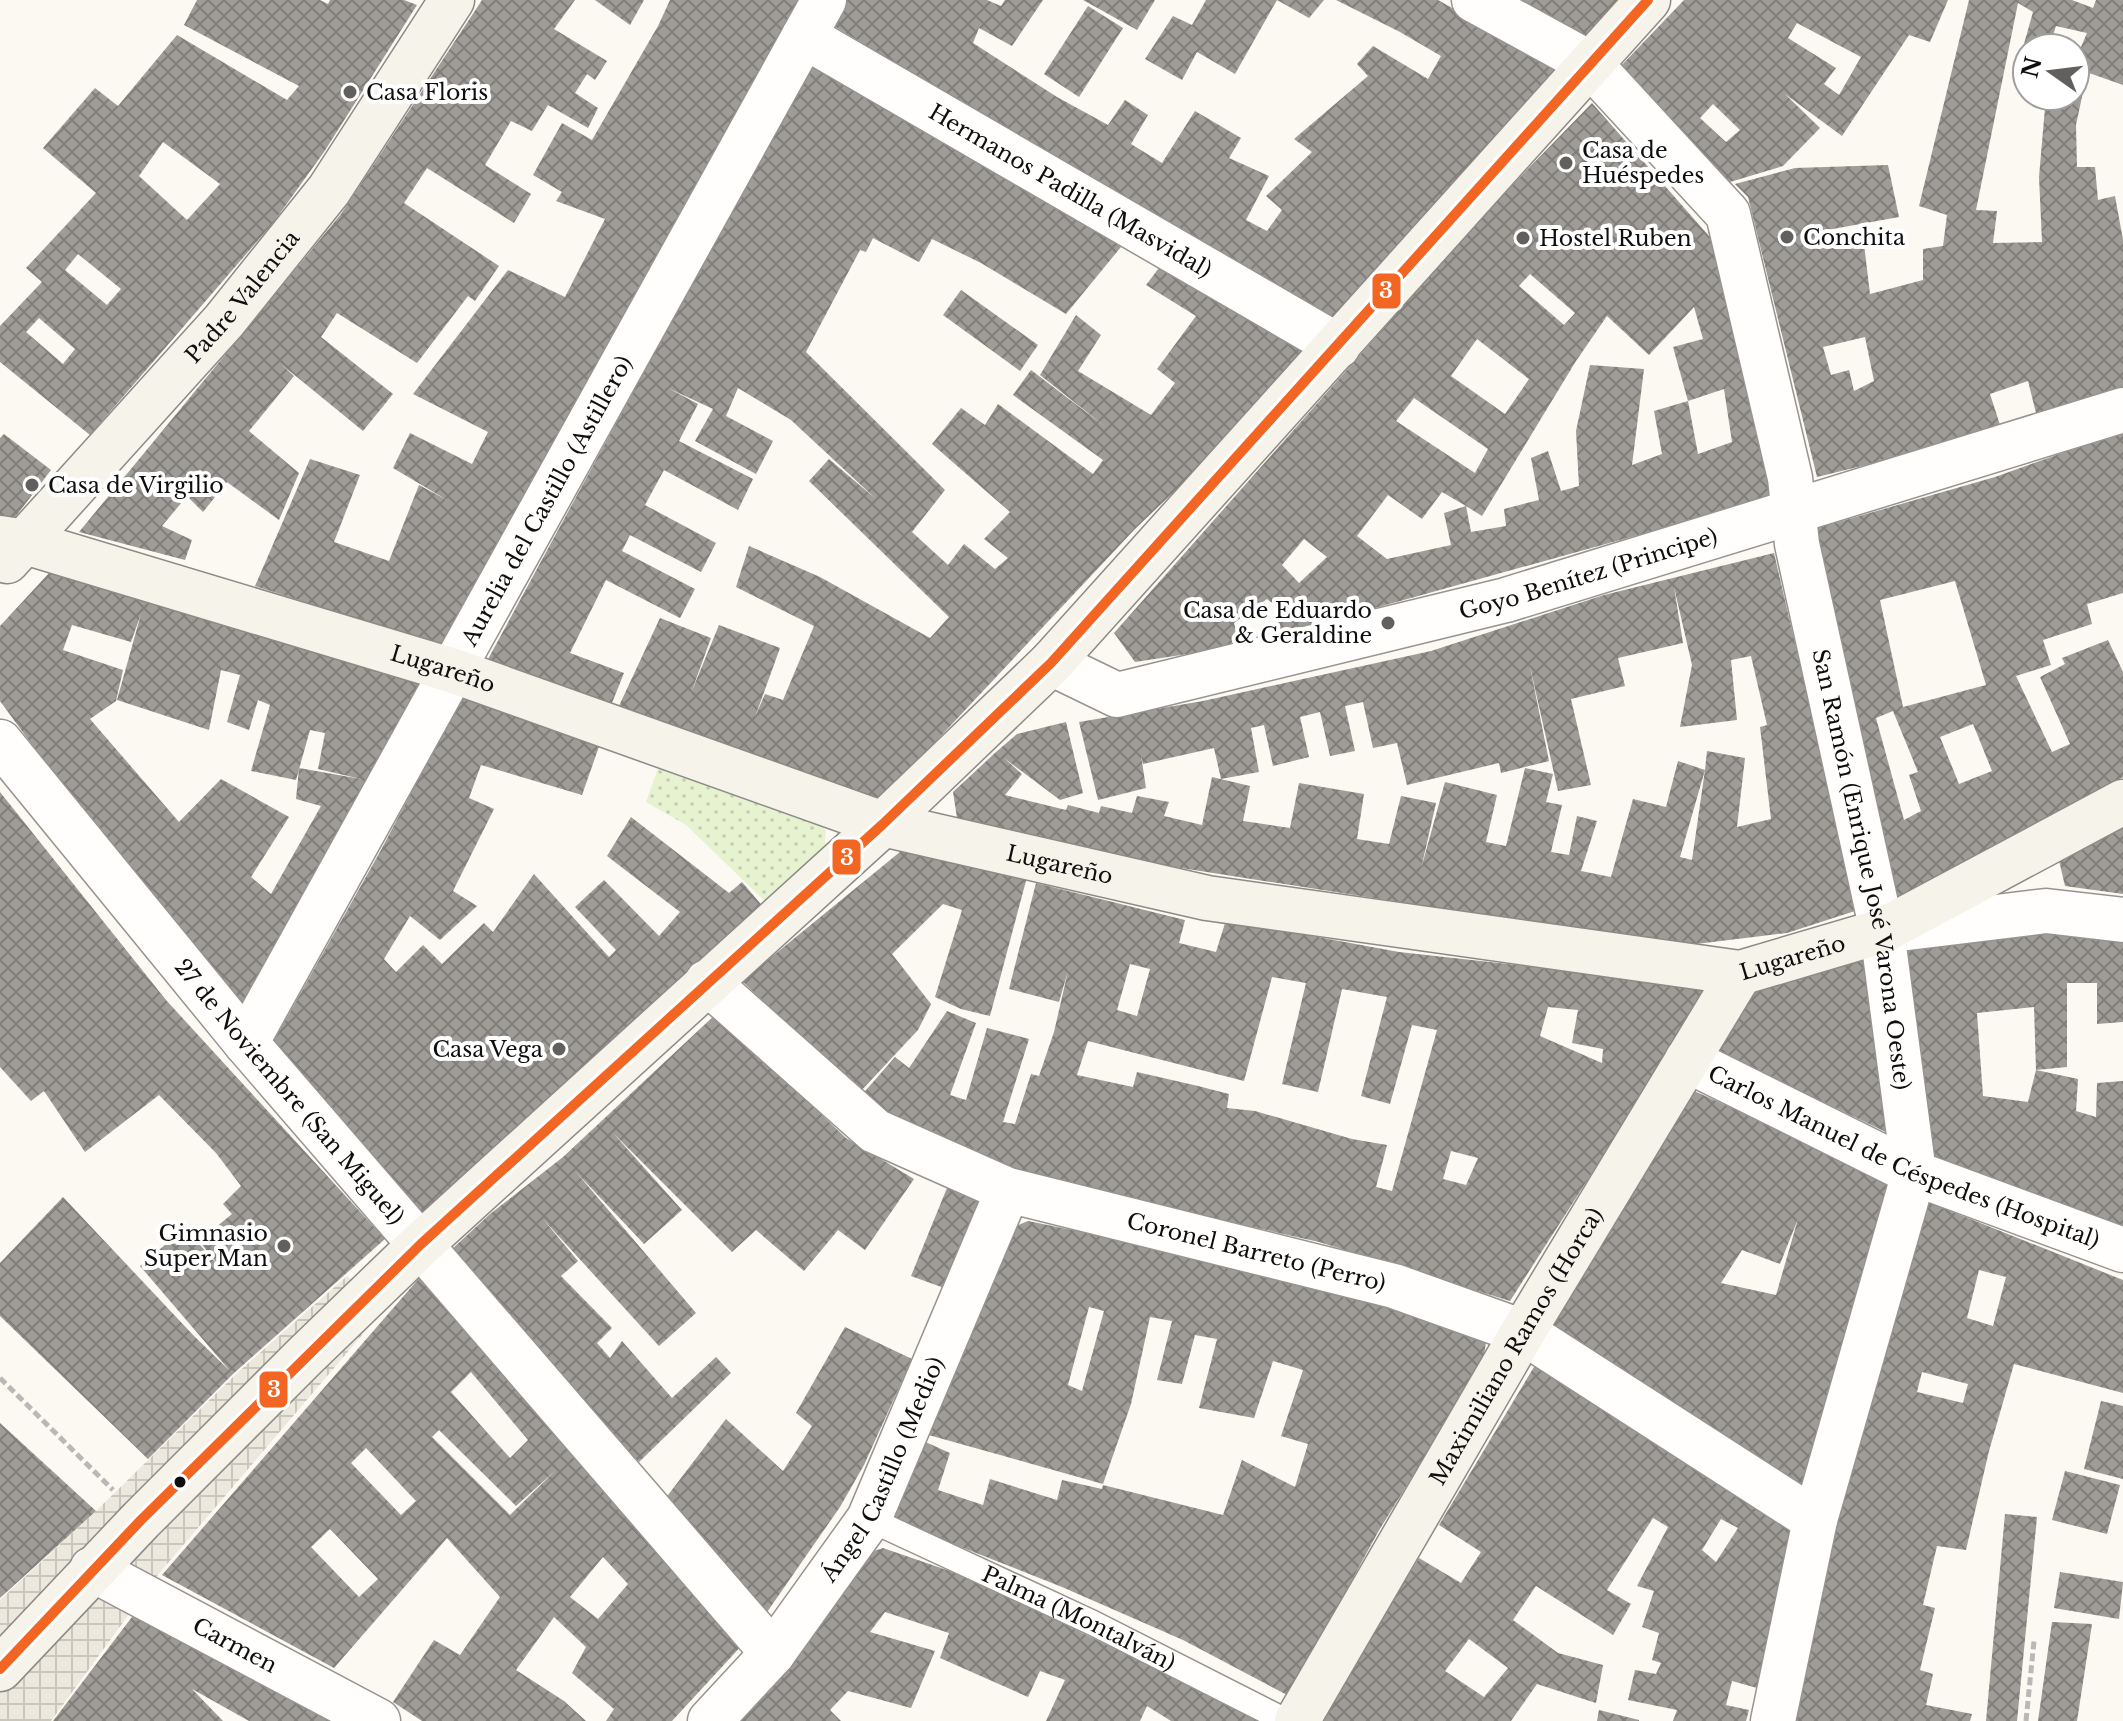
<svg xmlns="http://www.w3.org/2000/svg" width="2123" height="1721" font-family="'Libre Baskerville',serif">
	<style>
		.park { fill: url(#park-dots) }
		.plaza { fill: url(#plaza-grid) }
		.building { fill: url(#building-cross-hatch); fill-rule: evenodd }
		.lines { fill: none; stroke-linecap: round; stroke-linejoin: round }
		.lane-casing { stroke: #959491; stroke-width: 27 }
		.street-casing { stroke: #959491; stroke-width: 47 }
		.secondary-casing { stroke: #8c8a87; stroke-width: 47 }
		.path { stroke: #b8b8b6; stroke-width: 5; stroke-dasharray: 8 4; stroke-linecap: butt }
		.lane { stroke: #fffefd; stroke-width: 24 }
		.street { stroke: #fffefd; stroke-width: 44 }
		.secondary { stroke: #f5f3ea; stroke-width: 44 }
		.bus-1-casing { stroke: #fff; stroke-width: 16 }
		.bus-1 { stroke: #f26522; stroke-width: 10 }
		.poi-dot { fill: #61605e; stroke: #fff; stroke-width: 3 }
		.bus-dot { fill: #0e0e0e; stroke: #fff; stroke-width: 3 }
		.labels { text-anchor: middle; stroke-width: 8; stroke-linejoin: round; paint-order: stroke }
		.poi-label { font-size: 22px; fill: #0e0e0e; stroke: #fff; text-anchor: start }
		.street-label { font-size: 22px; fill: #0e0e0e; stroke: #fff }
		.line-badge { stroke: #fff; stroke-width: 3 }
		.badge-label { font-size: 22px; text-anchor: middle; font-weight: bold; fill: #fff }
	</style>
	<defs>
		<pattern id="park-dots" width="8" height="8" patternUnits="userSpaceOnUse" patternTransform="scale(2)"><rect width="8" height="8" fill="#e7f2d1"/><path d="M2 2h.1M6 6h.1" fill="none" stroke="#c5ceb2" stroke-width="1.8" stroke-linecap="round"/></pattern>
		<pattern id="plaza-grid" width="8" height="8" patternUnits="userSpaceOnUse" patternTransform="scale(2)"><rect width="8" height="8" fill="#ece8dd"/><path d="M0 4h8M4 0v8" fill="none" stroke="#c9c6bc"/></pattern>
		<pattern id="building-cross-hatch" width="8" height="8" patternUnits="userSpaceOnUse" patternTransform="scale(2)"><rect width="8" height="8" fill="#9f9c98"/><path d="M0 0l8 8M0 8l8-8" fill="none" stroke="#807e7a"/></pattern>
	</defs>
	<rect width="100%" height="100%" fill="#fcf9f2"/>
	<path class="park" d="M661 760 811 814 826 831 824 852 768 904 686 825 646 802Z"/>
	<path class="plaza" d="M347 1276 386 1307 157 1576 51 1721H0V1600L96 1511 236 1374Z"/>
	<g class="building">
		<path d="M197 0H320L328 4 330 0H404L417 5 324 152 273 223 90 435 0 362V326L42 282 26 268 96 193 43 148 95 88 118 106 177 35 287 100 299 86 184 25ZM163 142 220 184 187 220 139 176ZM78 254 121 289 107 305 65 270ZM39 318 75 349 63 364 26 332Z"/>
		<path d="M482 0H575L554 29 607 61 595 80 587 74 575 93 598 108 588 128 548 105 532 131 511 121 485 165 531 194 514 223 427 168 404 203 499 266 475 301 468 296 417 363 337 313 321 337 393 394 363 431 281 364 294 376 249 431 299 473 279 520 227 482 203 512 187 496 162 526 192 540 185 560 79 532 341 214Z"/>
		<path d="M595 0H644L630 25Z"/>
		<path d="M670 0H806L451 649 255 586 310 459 360 475 334 542 389 561 419 485 447 500 393 468 410 433 472 464 488 432 413 394 508 270 565 297 605 219 556 201 562 192 533 175 562 123 592 140 658 26Z"/>
		<path d="M842 0H987L1001 6 1005 0H1043L1012 46 979 28 973 43 1057 97 1108 125 1125 100 1148 115 1131 144 1162 163 1195 111 1241 138 1229 158 1269 176 1246 220 1267 231 1282 210 1266 196 1312 152 1294 139 1368 76 1357 64 1373 46 1428 79 1441 56 1400 32 1336 0H1438L1557 68 1490 148 1328 322 1237 272 829 23Z"/>
		<path d="M1083 0H1155L1137 30Z"/>
		<path d="M1206 0H1324L1309 18 1277 0 1235 74 1197 52 1182 80 1145 59 1173 16 1192 25Z"/>
		<path d="M1518 0H1628L1584 44Z"/>
		<path d="M1684 0H1948L1930 42 1909 35 1842 136 1785 94 1820 128 1783 166 1730 182 1617 70ZM1797 23 1861 57 1839 95 1824 84 1836 68 1788 38ZM1713 104 1740 130 1726 142 1700 118Z"/>
		<path d="M1969 0H2072L2093 8 2096 0H2123V85L2075 68V61L2087 33 2056 26 2049 48H2027V52L2022 51 2033 12 2018 3 1976 210 1997 211 1993 243 2042 242 2039 177 2046 96H2075V91L2083 92 2076 125 2077 167H2095L2098 200 2115 196 2123 240V392L2037 417 2028 381 1990 394 2001 428 1939 447 1817 477 1748 197 1735 184 1795 168 1888 165 1899 217 1816 232 1814 245 1863 236 1870 294 1923 280V249L1943 246 1947 215 1919 206ZM1865 337 1874 381 1854 391 1849 370 1831 375 1823 347Z"/>
		<path d="M1088 6 1123 28 1079 97 1044 74Z"/>
		<path d="M810 66 931 127 1130 236 1066 314 981 263 932 239 919 262 873 238 866 252 860 250 806 352 945 490 912 532 948 565 964 544 995 569 1008 558 984 539 1010 512 932 444 961 408 985 425 998 404 1093 474 1103 460 1013 395 1031 370 1107 428 1040 375 1076 315 1101 335 1078 371 1151 415 1175 383 1157 369 1196 316 1146 285 1165 260 1309 346 1182 484 1134 530 877 804 618 708 660 618 711 638 691 693 719 625 780 648 755 717 765 694 783 700 814 626 736 587 749 546 820 577 930 638 949 617 809 481 829 459 876 499 791 420 738 388 726 416 773 441 756 474 695 441 713 409 668 388 698 404 679 441 753 479 738 510 664 470 645 505 716 543 701 572 630 535 622 551 695 589 680 618 606 580 570 653 624 673 612 703 487 661Z"/>
		<path d="M1592 103 1716 244 1782 495 1278 635 1276 606 1267 599 1234 623 1240 646 1135 662 1114 633 1490 208ZM1530 274 1575 313 1564 325 1519 286ZM1694 307 1703 339 1673 347 1688 401 1724 389 1732 442 1698 454 1688 401 1654 411 1662 454 1632 465 1644 369 1590 365 1576 431 1579 486 1561 491 1548 451 1531 458 1539 500 1504 509 1506 526 1471 532 1466 506 1482 516 1576 361 1607 316 1649 355ZM1477 339 1529 379 1505 414 1451 376ZM1414 398 1488 449 1475 473 1396 421ZM1442 492 1466 506 1444 513 1451 545 1387 559 1357 536 1388 495 1422 519ZM1304 539 1327 557 1299 583 1282 565Z"/>
		<path d="M961 290 1038 345 1020 371 943 315Z"/>
		<path d="M2123 431V593L2087 604 2092 624 2043 640 2051 665 2016 676 2052 752 2070 744 2040 677 2065 664 2062 658 2108 640 2123 672V777L1896 903 1814 529 1995 477ZM1955 581 1986 685 1903 707 1880 600ZM1893 711 1918 772 1909 775 1921 811 1904 820 1876 718ZM1973 724 1992 771 1959 784 1940 737Z"/>
		<path d="M4 434 51 470 7 528 0 527V438Z"/>
		<path d="M1774 553 1839 832 1855 911 1787 933 1696 944 1514 920 1124 859 957 818 953 792 996 752 1017 734 1066 722 1083 793 1060 800 1004 758 1022 774 1005 795 1066 810 1068 805 1099 813 1101 806 1132 813 1137 796 1169 802 1164 816 1202 825 1212 777 1250 786 1243 821 1290 828 1299 783 1364 794 1357 839 1389 844 1401 796 1436 803 1421 869 1445 782 1497 795 1486 842 1506 846 1525 768 1553 774 1546 802 1562 805 1551 852 1569 855 1577 816 1597 821 1581 871 1611 877 1633 799 1666 807 1678 761 1705 770 1707 751 1745 758 1737 827 1771 819 1760 727 1767 725 1751 656 1731 660 1737 720 1680 727 1692 665 1674 587 1683 643 1618 658 1625 686 1571 699 1591 785 1558 791 1529 662 1549 761 1501 773 1499 763 1407 785 1397 743 1373 748 1363 702 1345 706 1355 751 1330 756 1320 712 1300 717 1309 757 1273 766 1264 725 1251 728 1259 772 1221 779 1214 748 1143 764 1141 755 1146 788 1098 800 1079 722 1203 701 1431 651 1604 595ZM1705 770 1692 860 1680 857Z"/>
		<path d="M50 572 429 687 247 1011 38 753 0 701V626ZM141 614 117 700 209 730 221 670 240 675 227 722 249 730 258 700 270 705 251 771 296 780 310 730 325 733 318 769 361 779 299 768 296 799 321 806 271 894 251 877 289 817 221 779 179 822 90 719 116 701 123 670 63 650 72 625 131 642Z"/>
		<path d="M462 696 602 738 582 795 481 765 469 798 494 809 453 891 477 906 440 940 410 916 384 959 396 972 423 945 442 964 484 923 493 932 534 874 609 957 616 950 575 907 604 880 659 936 680 912 607 856 631 817 729 893 742 882 766 910 423 1220 272 1044 381 850Z"/>
		<path d="M0 792 166 1000 385 1239 233 1374 148 1459 0 1316V1263L63 1197 194 1336 230 1371 140 1266 185 1228 224 1272 199 1241 232 1214 223 1204 241 1186 216 1153 159 1095 85 1152 44 1091 31 1101 0 1067Z"/>
		<path d="M2123 822V894L2065 886 2058 856Z"/>
		<path d="M906 847 1027 877 990 1016 961 1009 935 997 962 910 943 904 892 954 931 1004 918 1030 859 1093 742 981Z"/>
		<path d="M1036 883 1185 920 1179 943 1216 952 1226 920 1399 952 1615 976 1704 990 1649 1084 1510 1301 1319 1242 1045 1180 917 1135 860 1097 895 1057 909 1068 947 1011 976 1023 950 1095 966 1100 987 1028 1029 1039 1003 1122 1015 1124 1031 1074 1039 1076 1054 1032 1068 971 1059 1002 1009 989ZM1130 964 1150 969 1137 1016 1117 1010ZM1272 977 1306 983 1282 1084 1318 1092 1342 989 1387 997 1361 1096 1390 1104 1412 1025 1437 1030 1392 1191 1376 1187 1387 1145 1352 1139 1255 1111 1227 1108 1229 1094 1198 1086 1137 1072 1133 1087 1077 1075 1088 1041 1244 1081ZM1548 1007 1578 1010 1572 1043 1603 1049 1602 1063 1540 1036ZM1451 1151 1478 1158 1466 1185 1443 1179Z"/>
		<path d="M2051 925 2123 933V1022L2097 1024V983H2067V1067L2036 1070 2034 1007 1977 1013 1983 1096 2028 1102 2036 1070 2078 1079 2076 1111 2096 1117 2097 1083 2123 1081V1228L1929 1160 1904 941Z"/>
		<path d="M1867 953 1890 1134 1715 1050 1746 994Z"/>
		<path d="M716 1014 846 1138 914 1179 865 1250 838 1230 804 1271 756 1230 732 1252 613 1133 682 1210 644 1244 576 1172 696 1313 659 1346 543 1219 578 1261 561 1276 612 1328 597 1343 610 1358 622 1341 672 1398 716 1357 731 1373 639 1462 591 1412 516 1322 451 1250 490 1214 563 1157Z"/>
		<path d="M1692 1090 1897 1182 1803 1493 1548 1328ZM1798 1219 1776 1295 1721 1283 1742 1250 1780 1264Z"/>
		<path d="M947 1188 986 1200 947 1289 911 1276Z"/>
		<path d="M1928 1202 2123 1280V1393L2014 1364 1989 1451 1966 1550 1937 1546 1923 1605 1935 1608 1920 1670 1933 1674 1926 1705 1972 1714 1970 1721H1792L1835 1523ZM1979 1270 2006 1277 1993 1326 1967 1318ZM1922 1372 1968 1384 1963 1403 1917 1392Z"/>
		<path d="M1028 1221 1268 1270 1357 1294 1486 1342 1483 1362 1378 1532 1289 1696 1183 1640 1062 1587 890 1519 921 1440 950 1453 938 1490 983 1505 990 1479 1057 1500 1062 1480 1102 1489 1103 1485 1223 1515 1242 1460 1295 1487 1308 1444 1281 1436 1303 1370 1273 1361 1254 1418 1199 1408 1217 1339 1195 1335 1182 1384 1157 1380 1172 1321 1150 1317 1131 1404 1103 1484 925 1434 1011 1228ZM1089 1307 1104 1311 1082 1391 1068 1385Z"/>
		<path d="M421 1276 745 1642 672 1721H606L614 1709 572 1673 586 1647 554 1617 516 1670 564 1701 586 1721H422L393 1702 434 1640 460 1655 500 1597 447 1538 334 1668 162 1575ZM471 1372 528 1440 510 1458 451 1392ZM419 1424 432 1437 439 1430 516 1506 556 1470 510 1515ZM366 1448 416 1501 401 1515 351 1463ZM330 1529 378 1579 359 1597 311 1547ZM603 1557 628 1584 598 1619 570 1597Z"/>
		<path d="M845 1327 912 1359 864 1465 840 1507 765 1615 665 1499 726 1419 783 1471 812 1426 796 1413Z"/>
		<path d="M1537 1362 1795 1529 1757 1688 1732 1681 1726 1705 1749 1710 1746 1721H1673L1677 1710 1628 1700 1635 1670 1656 1674 1661 1663 1652 1660 1659 1633 1642 1627 1654 1591 1637 1586 1668 1527 1653 1518 1607 1590 1631 1604 1613 1635 1536 1586 1513 1620 1558 1653 1603 1665 1596 1703 1537 1684 1511 1721H1318L1419 1558 1461 1583 1481 1552 1439 1525ZM1721 1519 1738 1528 1716 1562 1702 1550ZM1469 1639 1508 1668 1484 1697 1445 1671Z"/>
		<path d="M2101 1401 2123 1406V1479L2084 1469Z"/>
		<path d="M0 1423 96 1511 0 1598Z"/>
		<path d="M2065 1471 2120 1485 2107 1534 2052 1520Z"/>
		<path d="M2005 1514 2037 1517 2017 1721H1986Z"/>
		<path d="M883 1548 970 1578 1263 1721H1171L1147 1706 1140 1721H1046L1065 1680 1040 1671 1028 1697 940 1658 949 1633 885 1612 870 1632 935 1651 911 1708 848 1691 830 1710 841 1721H735L788 1671 868 1553Z"/>
		<path d="M2060 1572 2123 1582 2119 1619 2054 1608Z"/>
		<path d="M138 1609 341 1721H249L192 1689 223 1721H53Z"/>
		<path d="M2052 1622 2092 1624 2077 1721H2038Z"/>
		<path d="M1599 1710 1639 1720V1721H1597Z"/>
	</g>
	<g class="lines">
		<defs>
			<g id="lane">
				<path id="s1" d="M869 1519 1093 1623 1286 1721"/>
			</g>
			<g id="street">
				<path id="s2" d="M1474 0 1589 63 1728 214 1790 478 1797 544 1882 931 1914 1173 1815 1520 1773 1721"/>
				<path id="s3" d="M804 36 1338 346"/>
				<path id="s4" d="M1051 663 1117 695 1506 600 2123 410"/>
				<path id="s5" d="M0 742 246 1043 773 1653"/>
				<path d="M1883 931 2046 911 2123 920"/>
				<path id="s6" d="M707 982 875 1131 1008 1190 1394 1286 1523 1332 1815 1520"/>
				<path id="s7" d="M246 1043 824 0"/>
				<path id="s8" d="M1687 1060 1914 1173 2123 1250"/>
				<path id="s9" d="M92 1569 378 1721"/>
				<path id="s10" d="M710 1721 773 1653 869 1519 1008 1190"/>
			</g>
			<g id="secondary">
				<path id="s11" d="M0 538 25 542 454 671 883 824 1207 898 1740 973 1882 931 2123 802"/>
				<path id="s12" d="M7 561 224 321 329 190 452 0"/>
				<path d="M0 1669 141 1520 305 1356 421 1244 883 824 1051 663 1648 0"/>
				<path id="s13" d="M1297 1721 1523 1332 1740 973"/>
			</g>
		</defs>
		<use href="#lane" class="lane-casing"/>
		<use href="#street" class="street-casing"/>
		<use href="#secondary" class="secondary-casing"/>
		<g class="path">
			<path d="M0 1378 113 1490"/>
			<path d="M2026 1721 2034 1641"/>
		</g>
		<use href="#lane" class="lane"/>
		<use href="#street" class="street"/>
		<use href="#secondary" class="secondary"/>
		<defs>
			<path id="bus-1" d="M0 1669 141 1520 421 1244 883 824 1051 663 1648 0"/>
		</defs>
		<use href="#bus-1" class="bus-1-casing"/>
		<use href="#bus-1" class="bus-1"/>
	</g>
	<g class="poi-dot">
		<circle cx="350" cy="92" r="8"/>
		<circle cx="1566" cy="163" r="8"/>
		<circle cx="1787" cy="237" r="8"/>
		<circle cx="1523" cy="238" r="8"/>
		<circle cx="32" cy="485" r="8"/>
		<circle cx="1388" cy="623" r="8"/>
		<circle cx="559" cy="1049" r="8"/>
		<circle cx="284" cy="1246" r="8"/>
	</g>
	<circle class="bus-dot" cx="180" cy="1482" r="7"/>
	<g class="labels">
		<g class="poi-label">
			<text x="366" y="100">Casa Floris</text>
			<text x="1582" y="158">Casa de<tspan x="1582" dy="25">Huéspedes</tspan></text>
			<text x="1803" y="245">Conchita</text>
			<text x="1539" y="246">Hostel Ruben</text>
			<text x="48" y="493">Casa de Virgilio</text>
			<text x="1372" y="618" text-anchor="end">Casa de Eduardo<tspan x="1372" dy="25">&amp; Geraldine</tspan></text>
			<text x="543" y="1057" text-anchor="end">Casa Vega</text>
			<text x="268" y="1241" text-anchor="end">Gimnasio<tspan x="268" dy="25">Super Man</tspan></text>
		</g>
		<g class="street-label">
			<text dy="8" stroke="none"><textPath href="#s3" startOffset="308">Hermanos Padilla (Masvidal)</textPath></text>
			<text dy="8" stroke="none"><textPath href="#s12" startOffset="354">Padre Valencia</textPath></text>
			<text dy="8" stroke="none"><textPath href="#s7" startOffset="620">Aurelia del Castillo (Astillero)</textPath></text>
			<text dy="8" stroke="none"><textPath href="#s4" startOffset="560">Goyo Benítez (Principe)</textPath></text>
			<text dy="8" stroke="none"><textPath href="#s11" startOffset="462">Lugareño</textPath></text>
			<text dy="8" stroke="none"><textPath href="#s11" startOffset="1110">Lugareño</textPath></text>
			<text dy="8" stroke="none"><textPath href="#s2" startOffset="1006">San Ramón (Enrique José Varona Oeste)</textPath></text>
			<text dy="8" stroke="none"><textPath href="#s11" startOffset="1854">Lugareño</textPath></text>
			<text dy="8" stroke="none"><textPath href="#s5" startOffset="454">27 de Noviembre (San Miguel)</textPath></text>
			<text dy="8" stroke="none"><textPath href="#s8" startOffset="238">Carlos Manuel de Céspedes (Hospital)</textPath></text>
			<text dy="8" stroke="none"><textPath href="#s6" startOffset="626">Coronel Barreto (Perro)</textPath></text>
			<text dy="8" stroke="none"><textPath href="#s13" startOffset="434">Maximiliano Ramos (Horca)</textPath></text>
			<text dy="8" stroke="none"><textPath href="#s10" startOffset="308">Ángel Castillo (Medio)</textPath></text>
			<text dy="8" stroke="none"><textPath href="#s1" startOffset="232">Palma (Montalván)</textPath></text>
			<text dy="8" stroke="none"><textPath href="#s9" startOffset="162">Carmen</textPath></text>
		</g>
	</g>
	<g class="line-badge">
		<rect x="1371" y="272" width="31" height="38" rx="8" fill="#f26522"/>
		<rect x="831" y="838" width="31" height="38" rx="8" fill="#f26522"/>
		<rect x="258" y="1370" width="31" height="39" rx="8" fill="#f26522"/>
	</g>
	<g class="badge-label">
		<text x="1386" y="298">3</text>
		<text x="847" y="865">3</text>
		<text x="274" y="1397">3</text>
	</g>
	<g transform="translate(2051 72) rotate(284)"><circle r="38" fill="#ffffff" stroke="#9f9f9f" stroke-width="2"/>
	<path d="M0-6L14 30L0 20L-14 30Z" fill="#61605e"/>
	<text y="-12" font-size="22" font-weight="bold" text-anchor="middle" fill="#0e0e0e">N</text>
	</g>
</svg>
